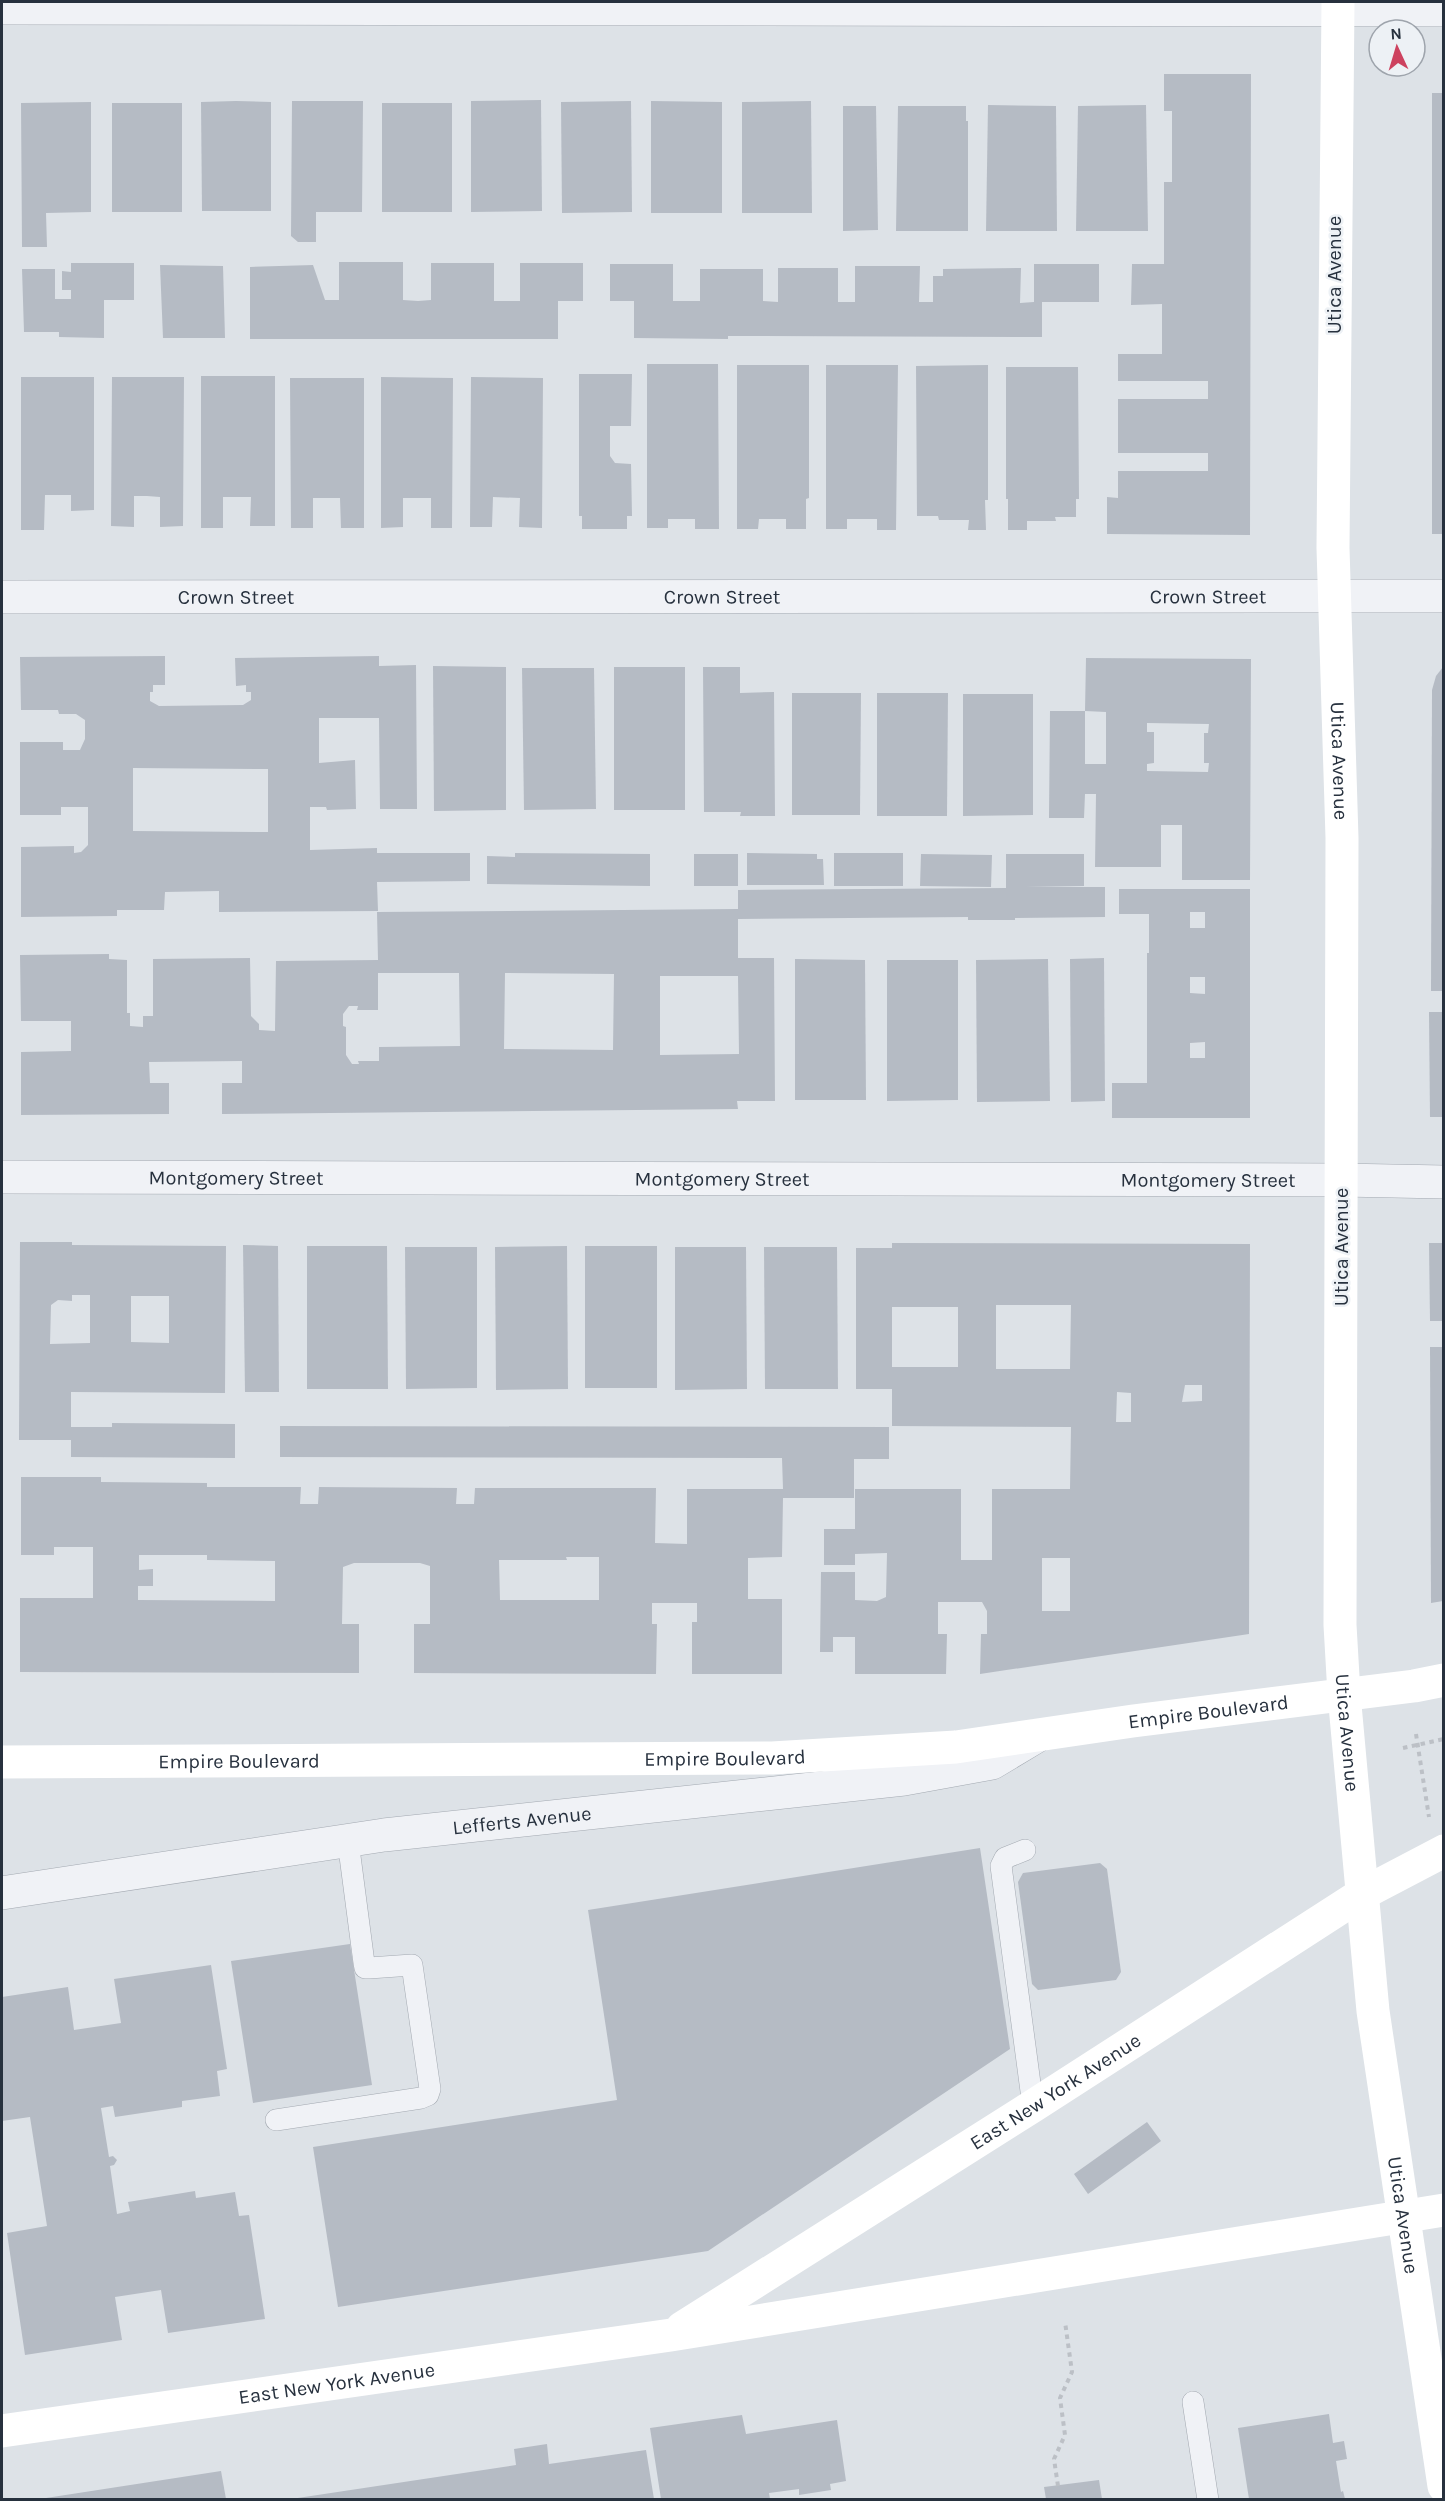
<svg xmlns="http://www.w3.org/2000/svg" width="1445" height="2501" font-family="Karla,sans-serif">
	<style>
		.building { fill: #b5bbc4; fill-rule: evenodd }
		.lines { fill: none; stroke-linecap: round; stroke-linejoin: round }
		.lane-casing { stroke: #a3a9b1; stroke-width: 22 }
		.street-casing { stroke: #a3a9b1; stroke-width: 34 }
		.path { stroke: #bcc0c6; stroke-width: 4; stroke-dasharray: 4.5 4.5; stroke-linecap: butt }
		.lane { stroke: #f0f2f6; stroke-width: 21 }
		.street { stroke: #f0f2f6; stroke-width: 33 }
		.secondary { stroke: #fff; stroke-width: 33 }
		.labels { text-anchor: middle; stroke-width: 5; stroke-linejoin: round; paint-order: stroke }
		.street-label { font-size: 20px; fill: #27313e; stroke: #edf1f5 }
	</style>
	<rect width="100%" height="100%" fill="#dde2e7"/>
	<g class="building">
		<path d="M1164 74H1251L1250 535 1107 534V497L1118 498V471H1208V453H1118V399H1208V381H1118V354H1162V304L1131 305 1132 264H1164V182H1172V111H1164Z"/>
		<rect x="1432" y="93" width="11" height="441"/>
		<path d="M541 100 542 211 471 212V101Z"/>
		<path d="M236 101 271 102V211H202L201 102Z"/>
		<path d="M292 101H363L362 212H316V242H298L291 236Z"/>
		<path d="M631 101 632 212 562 213 561 102Z"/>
		<path d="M651 101 722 102V213H651Z"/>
		<path d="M811 101 812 213H742V102Z"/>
		<path d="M91 102V212L46 213 47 247H22L21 103Z"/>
		<rect x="112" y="103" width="70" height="109"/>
		<rect x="382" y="103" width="70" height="109"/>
		<path d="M988 105 1056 106 1057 231H986Z"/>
		<path d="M1146 105 1148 231H1076L1078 106Z"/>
		<path d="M843 106H876L878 230 843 231Z"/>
		<path d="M898 106H966V121H968V231H896Z"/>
		<path d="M339 262H403V300L418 301 431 300V263H494V301H520V263H583V301H558V339H250V267L313 265 325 300H339Z"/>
		<path d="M71 263H134V300H104V338L59 337V332H24L22 269H55V299H71V290H62V271L71 272Z"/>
		<path d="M610 264H673V301H700V269H763V301L778 302V268H838V302H855V266H920L919 302H933V276H943V269L1021 268 1020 303 1034 302V264H1099V302H1042V337L728 336V339L634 338V301H610Z"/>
		<path d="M160 265 223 266 225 338H163Z"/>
		<path d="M647 364H718L719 529H695V519H668V528H647Z"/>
		<path d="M737 365H809V498L806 499V529H786V519H759L758 529H737Z"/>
		<path d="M826 365H898L896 530H877V519H847V529H826Z"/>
		<path d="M988 365V500H985L986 530H968L969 520H939L938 516H917L916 366Z"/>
		<path d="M1006 367H1078L1079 499H1076V517H1055L1056 521H1027V530H1008V499H1006Z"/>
		<path d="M579 374H632L631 426H610V456L615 463 631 464 632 516H627V529H582V516H579Z"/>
		<path d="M201 376H275V526H250L251 497H223V528H201Z"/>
		<path d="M21 377H94V510L71 511V495H45L44 530H21Z"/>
		<path d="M112 377H184L183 526 160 527V497L147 496H134V527L111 526Z"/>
		<path d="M381 377 453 378 452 528H431V498H403V527L381 528Z"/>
		<path d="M471 377 543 378 542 528 519 527 520 498 493 497 492 527H470Z"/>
		<path d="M290 378H364V528H341L340 498H313V528H291Z"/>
		<path d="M165 656V685H153V692H150V701L159 706 243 705 251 700V692H246V685L236 686 235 658 379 656V666L416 665 417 809H380L379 718H319V763L355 760 356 809 327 810 326 807H310V850L377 848V853H470V881L377 882 378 911 219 912V891L165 892 164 910H117V916L21 917V847L74 846V853L81 852 88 845V807H61V815H20V742H63V750H80L85 739V720L76 714H59L58 710H21L20 657ZM133 768 268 769V832L133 831Z"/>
		<path d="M1086 658 1251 659 1250 880H1182V825H1161V867H1095L1096 794H1085L1084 818H1049L1050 711H1085V764H1106V712L1085 711ZM1147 723 1209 724 1208 733H1204V763H1209L1208 772 1147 771V764L1154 763V732H1147Z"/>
		<path d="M433 666 506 667V810L434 811Z"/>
		<rect x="614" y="667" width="71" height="143"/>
		<path d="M703 667H740V693L774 692 775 816H740L741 812H704Z"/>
		<path d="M1443 667V991H1431L1432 690 1436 676Z"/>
		<path d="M522 668H594L596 809 524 810Z"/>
		<path d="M792 693H861L860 815H792Z"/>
		<path d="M877 693H948L947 816H877Z"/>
		<path d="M963 694H1033V815L963 816Z"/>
		<path d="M515 853 650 854V886L487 884V856L515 857Z"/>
		<path d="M747 853 817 854V859H823L824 885H747Z"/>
		<rect x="834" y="853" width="69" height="33"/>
		<rect x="694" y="854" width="44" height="32"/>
		<path d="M921 854 992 855 991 887 920 886Z"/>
		<path d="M1006 854H1084V886L1026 887H1105V917L1015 918V920H968V917L738 919V958H774L775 1101H737L738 1109 222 1114V1083H242V1061L149 1062 150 1083H169V1114L21 1115V1052L71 1051V1021H21L20 955 109 954V959L127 960V1013H130V1026L143 1027V1016H153V959L250 958 251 1016 259 1024V1030L275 1031 276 961 378 960 377 912 738 909V890L1006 888ZM378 973H459L460 1046 379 1047V1061H358L359 1064H352L346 1055V1027L343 1026V1014L349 1006H358L357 1010H378ZM505 973 614 974 613 1050 504 1049ZM660 976H738L739 1054 660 1055Z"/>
		<path d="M1119 889H1250V1118H1112V1083H1147V953H1149V914H1119ZM1190 912H1205V928H1190ZM1190 977H1205V994L1190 993ZM1205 1042V1058H1190V1043Z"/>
		<path d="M1104 958 1105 1101 1071 1102 1070 959Z"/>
		<path d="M795 959 865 960 866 1100H795Z"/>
		<path d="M1048 959 1050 1101 977 1102 976 960Z"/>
		<path d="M887 960H958V1100L887 1101Z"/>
		<path d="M1429 1012H1443V1117H1430Z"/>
		<path d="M20 1242H72V1245L226 1246 225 1393 71 1392V1427H112V1423L235 1424V1458L71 1457V1440H19ZM72 1295H90V1343L50 1344 51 1305 58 1300 72 1301ZM131 1296H169V1343L131 1342Z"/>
		<path d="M892 1243 1250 1244 1249 1634 980 1674 981 1634H987V1611L982 1602H938V1634H947L946 1674H855V1637H833V1652H820L821 1572H855V1600L877 1601 886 1597 887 1553 855 1554V1565H824V1529H855V1489H961V1560H992V1489H1070L1071 1427 892 1426V1389H856V1248H892ZM996 1305H1071L1070 1369H996ZM892 1307H958V1367H892ZM1185 1385H1202V1401L1182 1402ZM1117 1392 1131 1393V1422H1116ZM1042 1558H1070V1611H1042Z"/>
		<path d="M1429 1243H1443V1321H1430Z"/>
		<path d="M243 1245 278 1246 279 1392H245Z"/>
		<path d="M307 1246H387L388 1389H307Z"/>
		<path d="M567 1246 568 1389 496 1390 495 1247Z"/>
		<rect x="585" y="1246" width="72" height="142"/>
		<path d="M405 1247H477V1388L406 1389Z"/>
		<path d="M675 1247H746L747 1389 675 1390Z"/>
		<path d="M764 1247H837L838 1389H765Z"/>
		<path d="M1430 1347H1443V1601L1431 1603Z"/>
		<path d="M280 1426 889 1427V1459H854V1498H783L782 1557 748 1558V1599H782V1674H692V1622H697V1603H652V1624H657L656 1674 414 1673V1624H430V1566L420 1563H354L343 1567 342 1624H359V1673L20 1672V1598H93V1547H54V1555H21V1477H101V1482L207 1483V1487H301L300 1504H318L319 1487 457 1488 456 1504H474L475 1488H656L655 1543 687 1544V1489H783L782 1458 280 1457ZM139 1555H207V1560L275 1561V1601L138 1600V1586H153V1569L139 1570ZM566 1557H599V1600H500L499 1560H567Z"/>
		<path d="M980 1848 1010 2049 708 2251 338 2307 313 2147 617 2100 588 1910Z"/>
		<path d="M1100 1863 1107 1869 1121 1972 1116 1980 1038 1990 1032 1984 1018 1882 1023 1873Z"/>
		<path d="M350 1944 372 2085 253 2103 231 1961Z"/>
		<path d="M211 1965 227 2069 217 2071 220 2096 182 2101V2107L115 2117 113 2106 101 2108 109 2157 113 2156 117 2160 114 2165 110 2166 117 2214 130 2211 128 2202 195 2191 196 2198 235 2192 239 2216 249 2215 265 2319 168 2333 161 2290 115 2297 122 2340 25 2355 7 2233 47 2226 30 2117 2 2121V1997L68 1987 74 2030 121 2023 114 1979Z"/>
		<path d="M1147 2122 1161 2141 1088 2194 1074 2174Z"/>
		<path d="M1329 2414 1333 2443 1344 2441 1347 2459 1336 2461 1341 2492 1343 2491 1345 2499H1249L1238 2428Z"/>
		<path d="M742 2415 746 2434 837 2420 846 2481 830 2484 831 2490 799 2495V2489L769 2493 770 2499H755V2498L753 2499H661L650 2428Z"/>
		<path d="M547 2444 549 2464 646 2450 654 2499H291L516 2465 514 2449Z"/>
		<path d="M221 2471 226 2499H46V2498Z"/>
		<path d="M1099 2480 1102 2499H1046L1044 2487Z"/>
	</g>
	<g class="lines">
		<defs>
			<g id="lane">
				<path d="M1025 1850 1005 1858 1001 1866 1033 2106"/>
				<path d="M276 2120 421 2098 428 2095 430 2089 412 1965 369 1968H365L364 1963 348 1841"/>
				<path d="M1193 2402 1208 2500"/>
			</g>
			<g id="street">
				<path d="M2 8 1444 10"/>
				<path id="s1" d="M2 597 1444 596"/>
				<path id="s2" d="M2 1177 1341 1180 1444 1182"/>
				<path id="s3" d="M2 1893 384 1835 904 1779 992 1763 1037 1736"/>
			</g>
		</defs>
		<use href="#lane" class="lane-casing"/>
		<use href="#street" class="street-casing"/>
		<g class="path">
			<path d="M1416 1734 1429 1817"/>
			<path d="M1403 1748 1444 1739"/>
			<path d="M1058 2486 1054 2459 1065 2435 1060 2398 1072 2372 1065 2322"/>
		</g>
		<use href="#lane" class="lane"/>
		<use href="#street" class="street"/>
		<g class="secondary">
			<path id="s4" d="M1338 2 1333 548 1342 838 1340 1625 1344 1694 1373 2011 1444 2486"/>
			<path id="s5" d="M2 1762 772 1758 956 1747 1133 1721 1414 1686 1444 1680"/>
			<path id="s6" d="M682 2328 1033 2106 1362 1894 1444 1851"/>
			<path id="s7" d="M2 2431 671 2335 1444 2210"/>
		</g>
	</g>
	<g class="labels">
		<g class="street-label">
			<text transform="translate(1334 275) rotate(-90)" y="7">Utica Avenue</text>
			<text dy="7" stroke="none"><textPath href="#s1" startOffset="1206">Crown Street</textPath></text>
			<text dy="7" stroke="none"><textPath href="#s1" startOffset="234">Crown Street</textPath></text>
			<text dy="7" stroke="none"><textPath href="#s1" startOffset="720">Crown Street</textPath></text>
			<text dy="7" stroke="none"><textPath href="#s4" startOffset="759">Utica Avenue</textPath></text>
			<text dy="7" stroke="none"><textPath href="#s2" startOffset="234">Montgomery Street</textPath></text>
			<text dy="7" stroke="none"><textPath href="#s2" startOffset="720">Montgomery Street</textPath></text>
			<text dy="7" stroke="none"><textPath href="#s2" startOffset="1206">Montgomery Street</textPath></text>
			<text transform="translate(1341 1247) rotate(-90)" y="7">Utica Avenue</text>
			<text dy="7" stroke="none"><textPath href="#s5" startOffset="1209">Empire Boulevard</textPath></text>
			<text dy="7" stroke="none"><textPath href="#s4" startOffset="1731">Utica Avenue</textPath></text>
			<text dy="7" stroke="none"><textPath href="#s5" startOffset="723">Empire Boulevard</textPath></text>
			<text dy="7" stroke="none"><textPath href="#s5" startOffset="237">Empire Boulevard</textPath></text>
			<text dy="7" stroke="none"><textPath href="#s3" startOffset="525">Lefferts Avenue</textPath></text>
			<text dy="7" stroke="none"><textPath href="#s6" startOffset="442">East New York Avenue</textPath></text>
			<text dy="7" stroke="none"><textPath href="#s4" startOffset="2217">Utica Avenue</textPath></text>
			<text dy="7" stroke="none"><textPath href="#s7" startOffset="338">East New York Avenue</textPath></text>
		</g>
	</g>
	<rect width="1445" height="2501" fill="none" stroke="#27313e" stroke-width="6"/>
	<g transform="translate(1397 48) rotate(356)"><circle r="28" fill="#edf1f5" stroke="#9ea4ac" stroke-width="1.5"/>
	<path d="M0-4.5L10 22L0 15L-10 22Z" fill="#cd425f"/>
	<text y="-9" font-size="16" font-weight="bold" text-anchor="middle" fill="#27313e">N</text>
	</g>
</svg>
